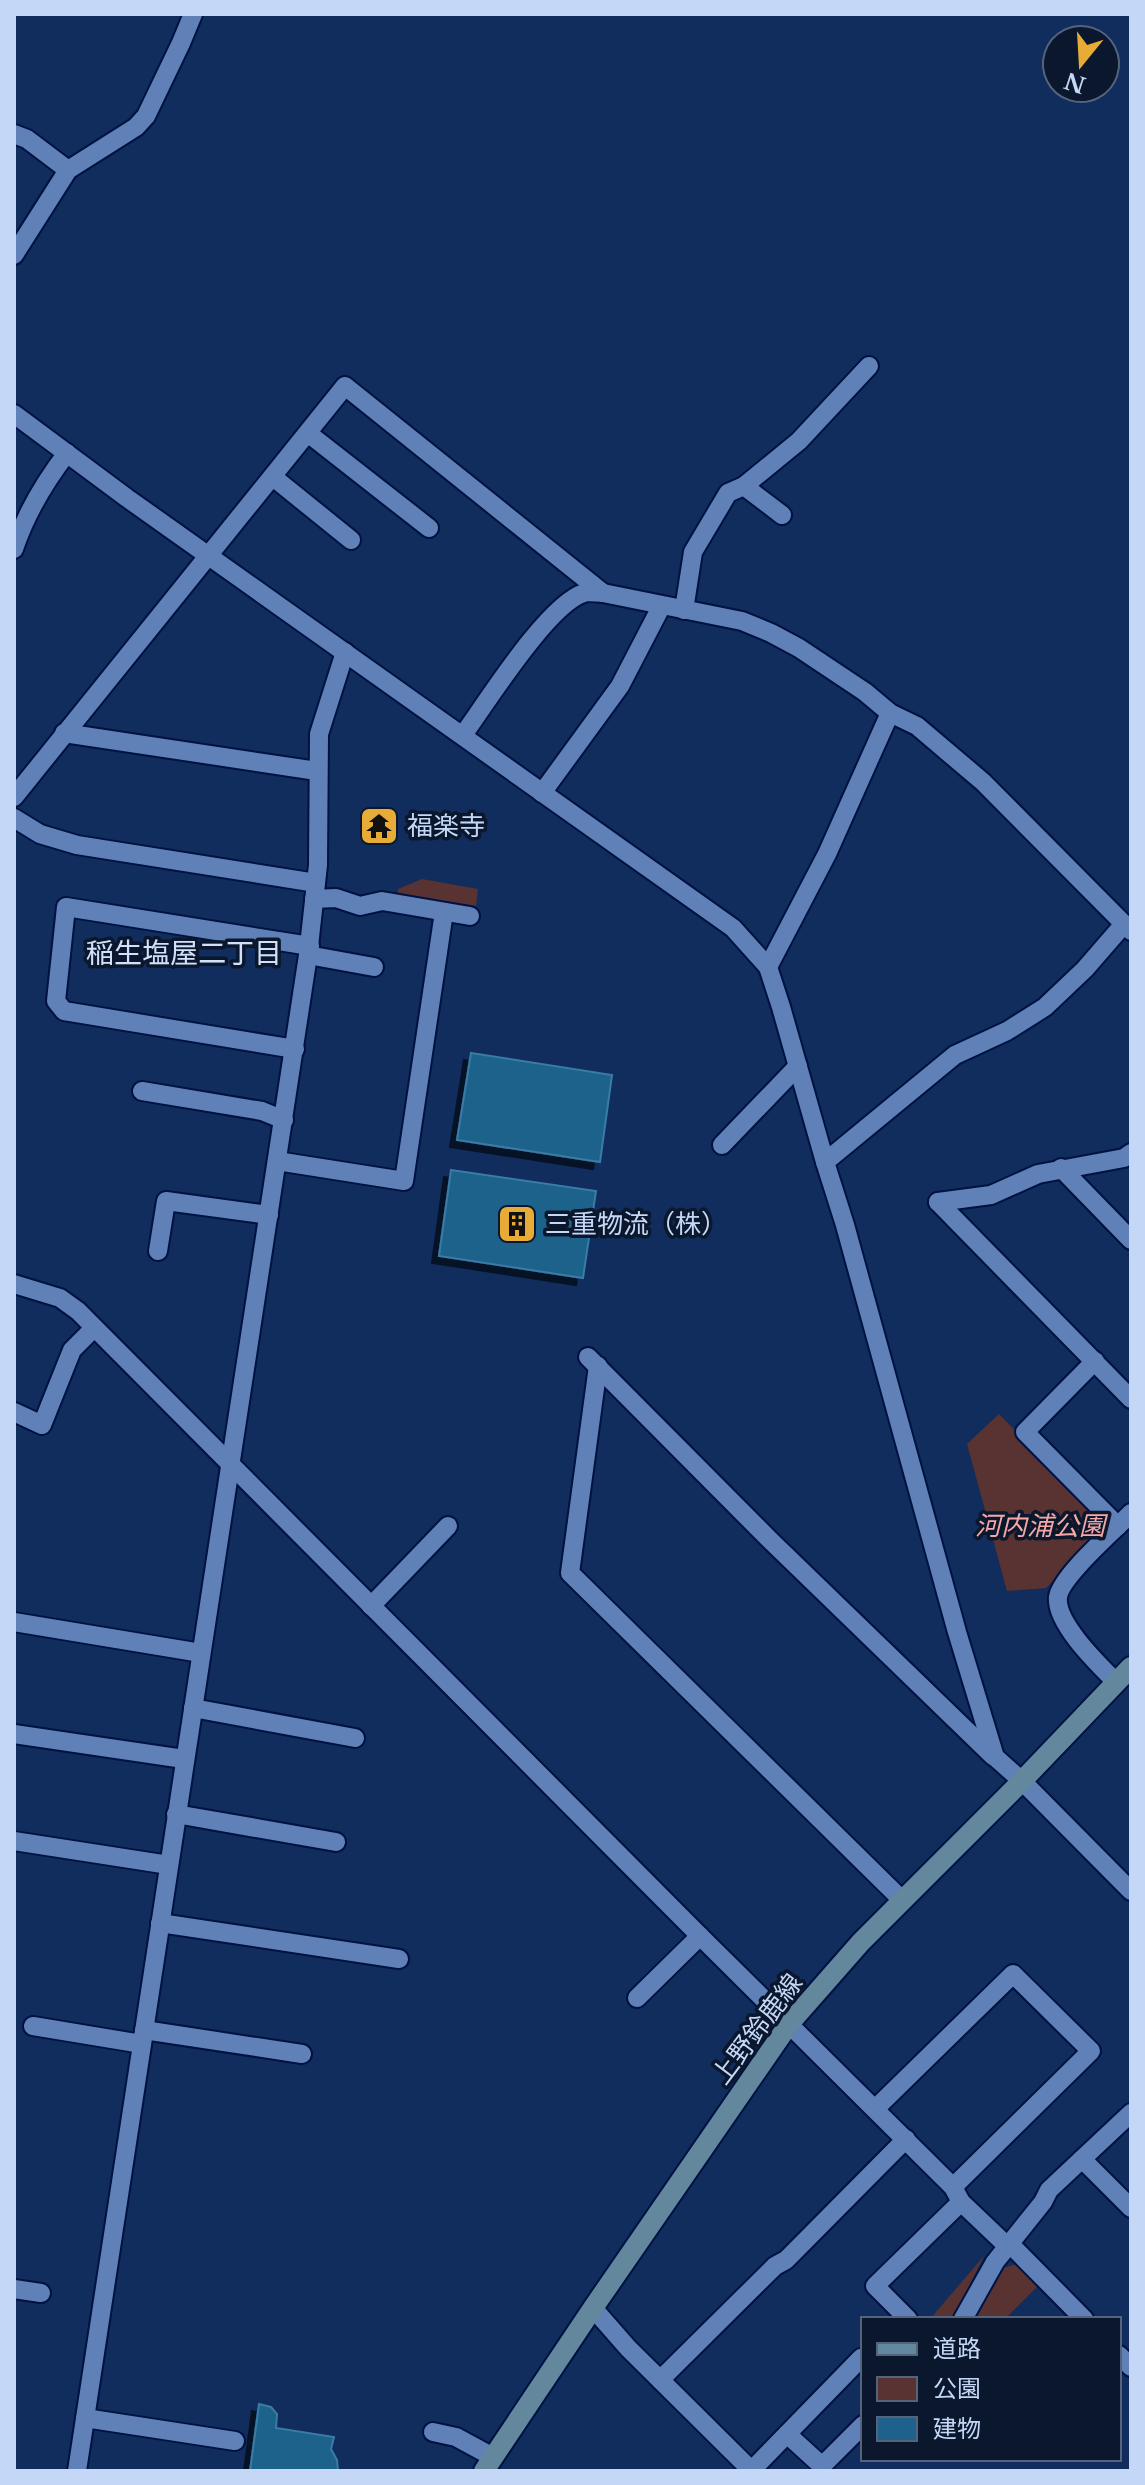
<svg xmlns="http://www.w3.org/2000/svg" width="1145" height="2485" font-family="'Libre Baskerville','Noto Sans JP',serif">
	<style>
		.green { fill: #593232 }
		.building { fill: #1e628b; stroke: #3a7ba6; stroke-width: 2; filter: url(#shadow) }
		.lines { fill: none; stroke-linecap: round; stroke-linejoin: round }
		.street-casing { stroke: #001241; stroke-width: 22 }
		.secondary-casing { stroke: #001241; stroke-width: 24 }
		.street { stroke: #5f81b8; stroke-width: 18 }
		.secondary { stroke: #63889e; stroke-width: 20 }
		.labels { text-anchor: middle; stroke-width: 7; stroke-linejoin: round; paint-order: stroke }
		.poi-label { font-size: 26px; fill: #c4d7f6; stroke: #0a172c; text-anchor: start }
		.park-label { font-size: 26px; font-style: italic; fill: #f5a7a6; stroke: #0a172c }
		.street-label { font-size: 26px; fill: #c4d7f6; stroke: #0a172c }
		.neighbourhood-label { font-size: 28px; fill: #d2e1f9; stroke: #0a172c }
	</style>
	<defs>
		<filter id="shadow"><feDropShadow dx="-7" dy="7" stdDeviation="0" flood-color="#0009"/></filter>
	</defs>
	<rect width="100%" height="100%" fill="#102d5d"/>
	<g class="green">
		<path d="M422 879 478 889 476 906 398 894V889Z"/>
		<path d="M999 1414 1103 1519V1530L1046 1588 1007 1591 967 1444Z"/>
		<path d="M984 2256 953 2319H930Z"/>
		<path d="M1017 2264 1039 2285 1005 2319H973L999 2269Z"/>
	</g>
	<g class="building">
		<path d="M471 1053 612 1075 600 1162 457 1140Z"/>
		<path d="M451 1170 596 1191 583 1278 439 1256Z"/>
		<path d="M259 2404 271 2407 277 2414 276 2428 334 2437 331 2449 337 2460 338 2471H250Z"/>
	</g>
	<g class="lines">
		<defs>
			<g id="street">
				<path d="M14 134 27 139 68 170"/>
				<path d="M14 255 68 170 136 127 146 116 181 43 193 14"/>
				<path d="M14 414 127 498 733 928 768 967 781 1007 825 1162 845 1225 957 1632 995 1757 1022 1781 1131 1891"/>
				<path d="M309 434 429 528"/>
				<path d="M273 477 351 540"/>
				<path d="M744 486 782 515"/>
				<path d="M14 549C26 513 44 483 67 453"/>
				<path d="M684 610 693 552 728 493 744 486 799 441 869 366"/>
				<path d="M64 733 317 771"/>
				<path d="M463 735C487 702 548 604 584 593 589 591 597 593 603 593L742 621 771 633 799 648 865 692 890 713 917 726 983 782 1131 931"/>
				<path d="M542 793 620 686 661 607"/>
				<path d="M14 797 345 386 603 593"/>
				<path d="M14 818 40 834 77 845 316 883"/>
				<path d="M314 899 336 898 360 906 382 901 470 916"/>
				<path d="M308 955 374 967"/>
				<path d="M768 967 827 854 890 713"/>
				<path d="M295 1049 64 1011 56 1001 66 907 310 946"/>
				<path d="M142 1091 262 1111 284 1120"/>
				<path d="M722 1145 798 1066"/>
				<path d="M277 1161 404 1181 444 912"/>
				<path d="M825 1162 955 1055 1007 1031 1045 1007 1085 969 1124 924"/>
				<path d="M1061 1168 1131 1240"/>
				<path d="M938 1202 1131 1399"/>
				<path d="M938 1202 991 1195 1038 1174 1124 1158 1131 1153"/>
				<path d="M158 1251 166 1201 269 1215"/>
				<path d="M14 1284 60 1298 78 1311 700 1936 953 2187 961 2202 1003 2242 1011 2245 1084 2319"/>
				<path d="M588 1357 771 1541 993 1756"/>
				<path d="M1095 1361 1025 1432 1118 1526"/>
				<path d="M598 1366 570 1573 902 1900"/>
				<path d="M14 1412 42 1425 72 1350 94 1328"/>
				<path d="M371 1606 448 1526"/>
				<path d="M14 1622 201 1653"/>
				<path d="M1116 1682C1099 1665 1055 1623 1058 1597 1061 1576 1115 1530 1131 1513"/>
				<path d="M193 1708 355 1738"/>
				<path d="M14 1734 184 1759"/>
				<path d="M176 1814 336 1842"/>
				<path d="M14 1841 169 1865"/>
				<path d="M160 1923 399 1959"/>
				<path d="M637 1998 700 1936"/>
				<path d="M33 2026 142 2044"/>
				<path d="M144 2030 302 2054"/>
				<path d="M876 2108 1013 1974 1091 2051 953 2187"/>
				<path d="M1082 2159 1131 2208"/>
				<path d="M14 2289 41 2293"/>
				<path d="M593 2308 628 2348 752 2471"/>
				<path d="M908 2319 875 2286 961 2202"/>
				<path d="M963 2319 995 2262 1043 2202 1049 2190 1131 2113"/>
				<path d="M1119 2355 1131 2367"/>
				<path d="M863 2359 861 2358 787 2434 822 2466 863 2425"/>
				<path d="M660 2380 775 2266 786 2260 906 2139"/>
				<path d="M85 2418 235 2441"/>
				<path d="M433 2432 456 2437 493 2457"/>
				<path d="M77 2471 308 955 318 865 319 734 345 652"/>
				<path d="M751 2471 787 2434"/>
			</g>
			<path id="secondary" d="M484 2471 593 2308 789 2024 861 1942 1022 1781 1131 1667"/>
		</defs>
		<use href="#street" class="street-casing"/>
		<use href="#secondary" class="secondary-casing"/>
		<use href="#street" class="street"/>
		<use href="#secondary" class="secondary"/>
	</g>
	<defs>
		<symbol id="temple-square" viewBox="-11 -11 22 22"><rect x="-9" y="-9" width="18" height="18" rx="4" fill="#e7ac37" stroke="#0a172c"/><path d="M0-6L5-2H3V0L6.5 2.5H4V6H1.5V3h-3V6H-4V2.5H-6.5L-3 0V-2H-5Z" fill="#111"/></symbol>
		<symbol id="building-square" viewBox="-11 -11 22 22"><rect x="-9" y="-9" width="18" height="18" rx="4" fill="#e7ac37" stroke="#0a172c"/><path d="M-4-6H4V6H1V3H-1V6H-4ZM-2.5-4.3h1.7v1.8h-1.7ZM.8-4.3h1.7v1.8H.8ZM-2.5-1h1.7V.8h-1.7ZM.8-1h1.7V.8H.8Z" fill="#111"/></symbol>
	</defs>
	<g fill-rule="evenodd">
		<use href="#temple-square" x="357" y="804" width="44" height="44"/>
		<use href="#building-square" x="495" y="1202" width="44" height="44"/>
	</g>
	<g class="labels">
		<g class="poi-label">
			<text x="407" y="835">福楽寺</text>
			<text x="545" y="1233">三重物流（株）</text>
		</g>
		<g class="park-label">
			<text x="1040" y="1535">河内浦公園</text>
		</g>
		<g class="street-label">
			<text transform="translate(757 2029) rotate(-53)" y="9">上野鈴鹿線</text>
		</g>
		<g class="neighbourhood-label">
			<text x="184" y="963">稲生塩屋二丁目</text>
		</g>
	</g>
	<rect width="1145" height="2485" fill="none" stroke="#c4d7f6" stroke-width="32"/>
	<rect x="861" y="2317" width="260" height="144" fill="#0a172c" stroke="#54647d" stroke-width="2"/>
	<rect x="877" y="2343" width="40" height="12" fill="#63889e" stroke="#54647d" stroke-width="2"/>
	<text x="933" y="2357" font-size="24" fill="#c4d7f6">道路</text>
	<rect x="877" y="2377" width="40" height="24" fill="#593232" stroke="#54647d" stroke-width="2"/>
	<text x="933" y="2397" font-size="24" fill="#c4d7f6">公園</text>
	<rect x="877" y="2417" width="40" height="24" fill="#1e628b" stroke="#54647d" stroke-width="2"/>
	<text x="933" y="2437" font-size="24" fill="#c4d7f6">建物</text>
	<g transform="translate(1081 64) rotate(198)"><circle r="38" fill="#0a172c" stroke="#54647d" stroke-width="2"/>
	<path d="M0-6L14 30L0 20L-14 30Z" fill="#e7ac37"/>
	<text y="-12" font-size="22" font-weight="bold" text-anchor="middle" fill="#c4d7f6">N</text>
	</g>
</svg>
